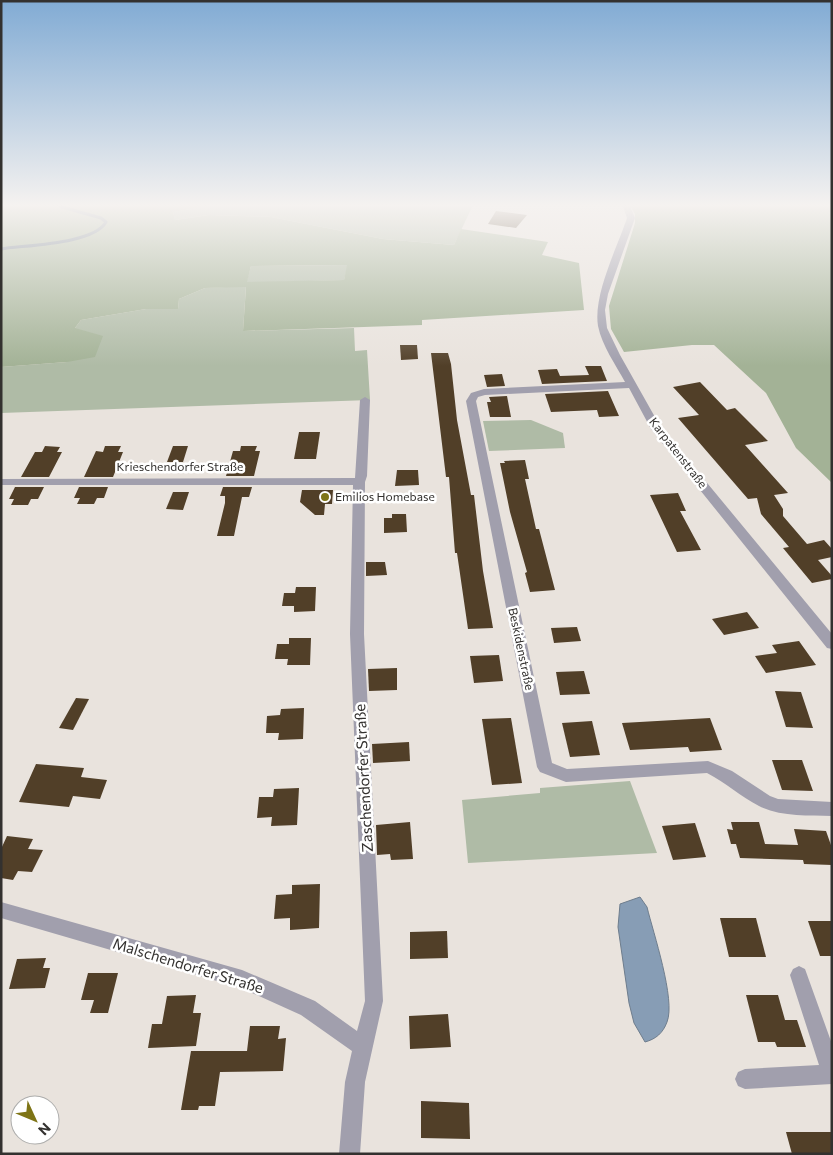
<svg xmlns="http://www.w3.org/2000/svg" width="833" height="1155" font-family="Commissioner,sans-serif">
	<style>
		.green { fill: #afbba6 }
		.forest { fill: #a3b296; fill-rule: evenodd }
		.water { fill: #879db5; stroke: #6e7d8d }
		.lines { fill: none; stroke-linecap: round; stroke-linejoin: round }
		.stream { stroke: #6e7d8d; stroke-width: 3 }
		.building { fill: #513f28 }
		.street { fill: #a19fad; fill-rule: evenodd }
		.poi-dot { fill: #7e7416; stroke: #fff; stroke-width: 2 }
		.labels { text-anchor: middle; stroke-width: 5; stroke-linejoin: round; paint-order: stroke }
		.street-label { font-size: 12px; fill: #33312f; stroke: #fff }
		.poi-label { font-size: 12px; fill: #33312f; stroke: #fff; text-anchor: start }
		.near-street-label { font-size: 15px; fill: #33312f; stroke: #fff }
	</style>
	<rect width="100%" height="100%" fill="#e9e3dd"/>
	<g class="green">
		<path d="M220 204H378L380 207 413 204 473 205 454 245 383 239 271 217 209 215 175 220 173 212Z"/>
		<path d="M348 265 344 280 246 283 251 266Z"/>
		<path d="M246 286 243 331 354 328 355 351 367 350 370 400 1 413V367L67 362 75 328 81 320 146 309H178L179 299 205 288Z"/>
		<path d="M531 420 563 433 565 448 489 451 483 421Z"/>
		<path d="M630 781 657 853 468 863 462 800 540 793V788Z"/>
	</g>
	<g class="forest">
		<path d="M1 204H220L173 212 175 220 209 215 271 217 383 239 454 245 461 229 548 242 542 255 579 263 584 310 422 320V325L243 331 246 287 205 288 179 299 178 309H146L81 320 75 328 103 336 95 357 67 362 1 367ZM347 265 344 280 247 282 251 266Z"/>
		<path d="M629 204H832V483L796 448 766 393 714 345H692L624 352 611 329 609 306 635 223V214Z"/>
	</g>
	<path class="water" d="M640 897 647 907C653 932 676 1000 667 1022 663 1033 656 1039 645 1042L634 1023 629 1003 618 927 620 904Z"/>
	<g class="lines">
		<path class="stream" d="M1 249C26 245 94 244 106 222L101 218 62 207 58 204"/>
	</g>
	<g class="building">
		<path d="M496 211 527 215 516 228 488 224Z"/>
		<path d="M400 345H417L418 359 401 360Z"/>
		<path d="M431 353H448L451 364 457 420 471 495H474L483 571 493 628 468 629 457 553H455L449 477H446Z"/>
		<path d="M585 366H601L607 381 542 384 538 370 557 369 560 376 589 375Z"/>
		<path d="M502 374 505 386 487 387 484 375Z"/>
		<path d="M700 382 727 410 735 408 768 441 745 445 788 493 774 495 783 509V516L807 544 824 540 832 549V557L818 560 832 576V579L812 583 783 548 789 547 761 514 757 498 748 499 678 418 699 415 673 387Z"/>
		<path d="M608 391 619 416 599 417 597 410 551 412 545 394Z"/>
		<path d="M507 396 511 417H490L487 402H491L489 397Z"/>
		<path d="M299 432H320L316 459H294Z"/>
		<path d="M45 446 60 447 57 452H62L49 477H21L35 452H42Z"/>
		<path d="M105 446H121L118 452H123L113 477H84L96 451 103 452Z"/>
		<path d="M173 446H188L183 462H167Z"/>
		<path d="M241 446H257L255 451H260L254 476H226L233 451H240Z"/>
		<path d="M525 460 529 479H525L536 529H539L555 590 530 592 525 573 527 572 510 512 500 463H505L504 461Z"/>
		<path d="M397 470H418L419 485 395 486Z"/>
		<path d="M15 487H44L38 499H31L28 505H11L14 499H9Z"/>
		<path d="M79 487H108L104 498H97L94 504H77L80 498H74Z"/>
		<path d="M223 487H252L249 497H242L234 536H217L225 503V496H220Z"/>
		<path d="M302 490H333L332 504H325L324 515H315L300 502Z"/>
		<path d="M173 492H189L183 510 166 509Z"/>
		<path d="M678 493 686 511H680L701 550 677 552 650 495Z"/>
		<path d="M392 514H406L407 532 384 533V518H392Z"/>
		<path d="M366 562H385L387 575 366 576Z"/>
		<path d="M296 587H316L315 611 294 612V606H282L284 593H295Z"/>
		<path d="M747 612 759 628 724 635 712 619Z"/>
		<path d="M577 627 581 641 554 643 551 628Z"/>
		<path d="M289 638H311L310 665H287L288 659H275L277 644H289Z"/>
		<path d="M799 641 816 665 766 673 755 656 777 653 772 645Z"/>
		<path d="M499 655 503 681 474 683 470 656Z"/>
		<path d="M397 668V690L369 691 368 669Z"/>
		<path d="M584 671 590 694 560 695 556 672Z"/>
		<path d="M775 691 801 692 813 728 786 727Z"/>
		<path d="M76 698 89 699 73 730 59 728Z"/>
		<path d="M304 708 303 739 278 740 279 733H266L267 716 280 715 281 709Z"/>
		<path d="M511 718 522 783 492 785 482 719Z"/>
		<path d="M710 718 722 750 690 752 688 747 630 750 622 723Z"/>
		<path d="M592 721 600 755 570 757 562 723Z"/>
		<path d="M409 742 410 761 373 763 372 744Z"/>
		<path d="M772 760H802L813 791 782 790Z"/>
		<path d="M36 764 84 768 81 777 107 780 100 799 73 796 69 807 19 802Z"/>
		<path d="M299 788 297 825 271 826 272 817 257 818 259 797H273L274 789Z"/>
		<path d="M410 822 413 859 391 860 390 854 377 855 376 825Z"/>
		<path d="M731 822H759L765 844 798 845 794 829 826 831 832 848V865L804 864 803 860 740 858 736 844H731L727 829 733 830Z"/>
		<path d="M695 823 706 857 673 860 662 826Z"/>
		<path d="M7 836 33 839 28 849 43 850 32 872 18 871 13 880 1 878V849Z"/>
		<path d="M320 884 319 928 290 930V918L274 919 276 895 292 894V885Z"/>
		<path d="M720 918H756L766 957H729Z"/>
		<path d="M808 921H832V956H820Z"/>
		<path d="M447 931 448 958 410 959V932Z"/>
		<path d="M46 958 43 968H50L45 988 9 989 17 959Z"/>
		<path d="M88 973H118L108 1013H90L94 1000H81Z"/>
		<path d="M196 995 193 1013H201L196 1046 148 1048 152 1024H162L167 996Z"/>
		<path d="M746 995H778L785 1020H797L806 1047H777L775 1042H758Z"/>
		<path d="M448 1014 451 1047 410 1049 409 1016Z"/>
		<path d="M250 1026H280L278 1039 286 1038 283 1071 220 1072 215 1106H199L198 1110H181L191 1051H247Z"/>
		<path d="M421 1101 469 1103 470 1139 421 1138Z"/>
		<path d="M786 1132H832V1154H792Z"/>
	</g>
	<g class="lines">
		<g class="street">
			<path d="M622 204H629L635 218 608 294 605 310 607 328 620 355 660 426 832 634V649L827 648 651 429 629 388 485 395 478 397 476 401 552 763 567 769 708 761 732 771 770 796 778 799 832 802V816C808 815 781 817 759 806 741 797 725 782 707 773L566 782 540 772 537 767 466 401 471 393 484 389 625 382C616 365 602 346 598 326 593 295 617 248 627 218Z"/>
			<path d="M365 397 370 400 367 476 365 482 364 634 383 1001 365 1082 360 1154H339L345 1082 352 1051 301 1015 241 988 1 918V902L242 970 315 1001 357 1031 365 1001 350 634 353 485H1V479L355 478 360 400Z"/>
			<path d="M799 966 805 969 832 1044V1084L745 1089 738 1086 735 1079 738 1072 745 1069 819 1065 790 975 793 969Z"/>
		</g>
	</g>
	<linearGradient id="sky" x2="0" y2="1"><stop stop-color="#81abd4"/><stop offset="0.56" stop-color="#f5f2f0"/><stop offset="1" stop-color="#f5f2f0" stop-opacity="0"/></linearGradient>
	<rect width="833" height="366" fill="url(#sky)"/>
	<circle class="poi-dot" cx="325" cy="497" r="5"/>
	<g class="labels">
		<g class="street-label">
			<text transform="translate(678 453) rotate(52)" y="4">Karpatenstraße</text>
			<text x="180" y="471">Krieschendorfer Straße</text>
			<text transform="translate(521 649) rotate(78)" y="4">Beskidenstraße</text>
		</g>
		<g class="poi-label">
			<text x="335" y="501">Emilios Homebase</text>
		</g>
		<g class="near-street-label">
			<text transform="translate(364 778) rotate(-93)" y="5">Zaschendorfer Straße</text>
			<text transform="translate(188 966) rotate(17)" y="5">Malschendorfer Straße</text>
		</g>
	</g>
	<rect width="833" height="1155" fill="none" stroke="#33312f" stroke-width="5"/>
	<g transform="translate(35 1120) rotate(134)"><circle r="24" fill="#ffffff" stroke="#adadac"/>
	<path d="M0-4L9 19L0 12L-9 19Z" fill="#7e7416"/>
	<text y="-8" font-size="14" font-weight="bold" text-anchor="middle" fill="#33312f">N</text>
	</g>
</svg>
